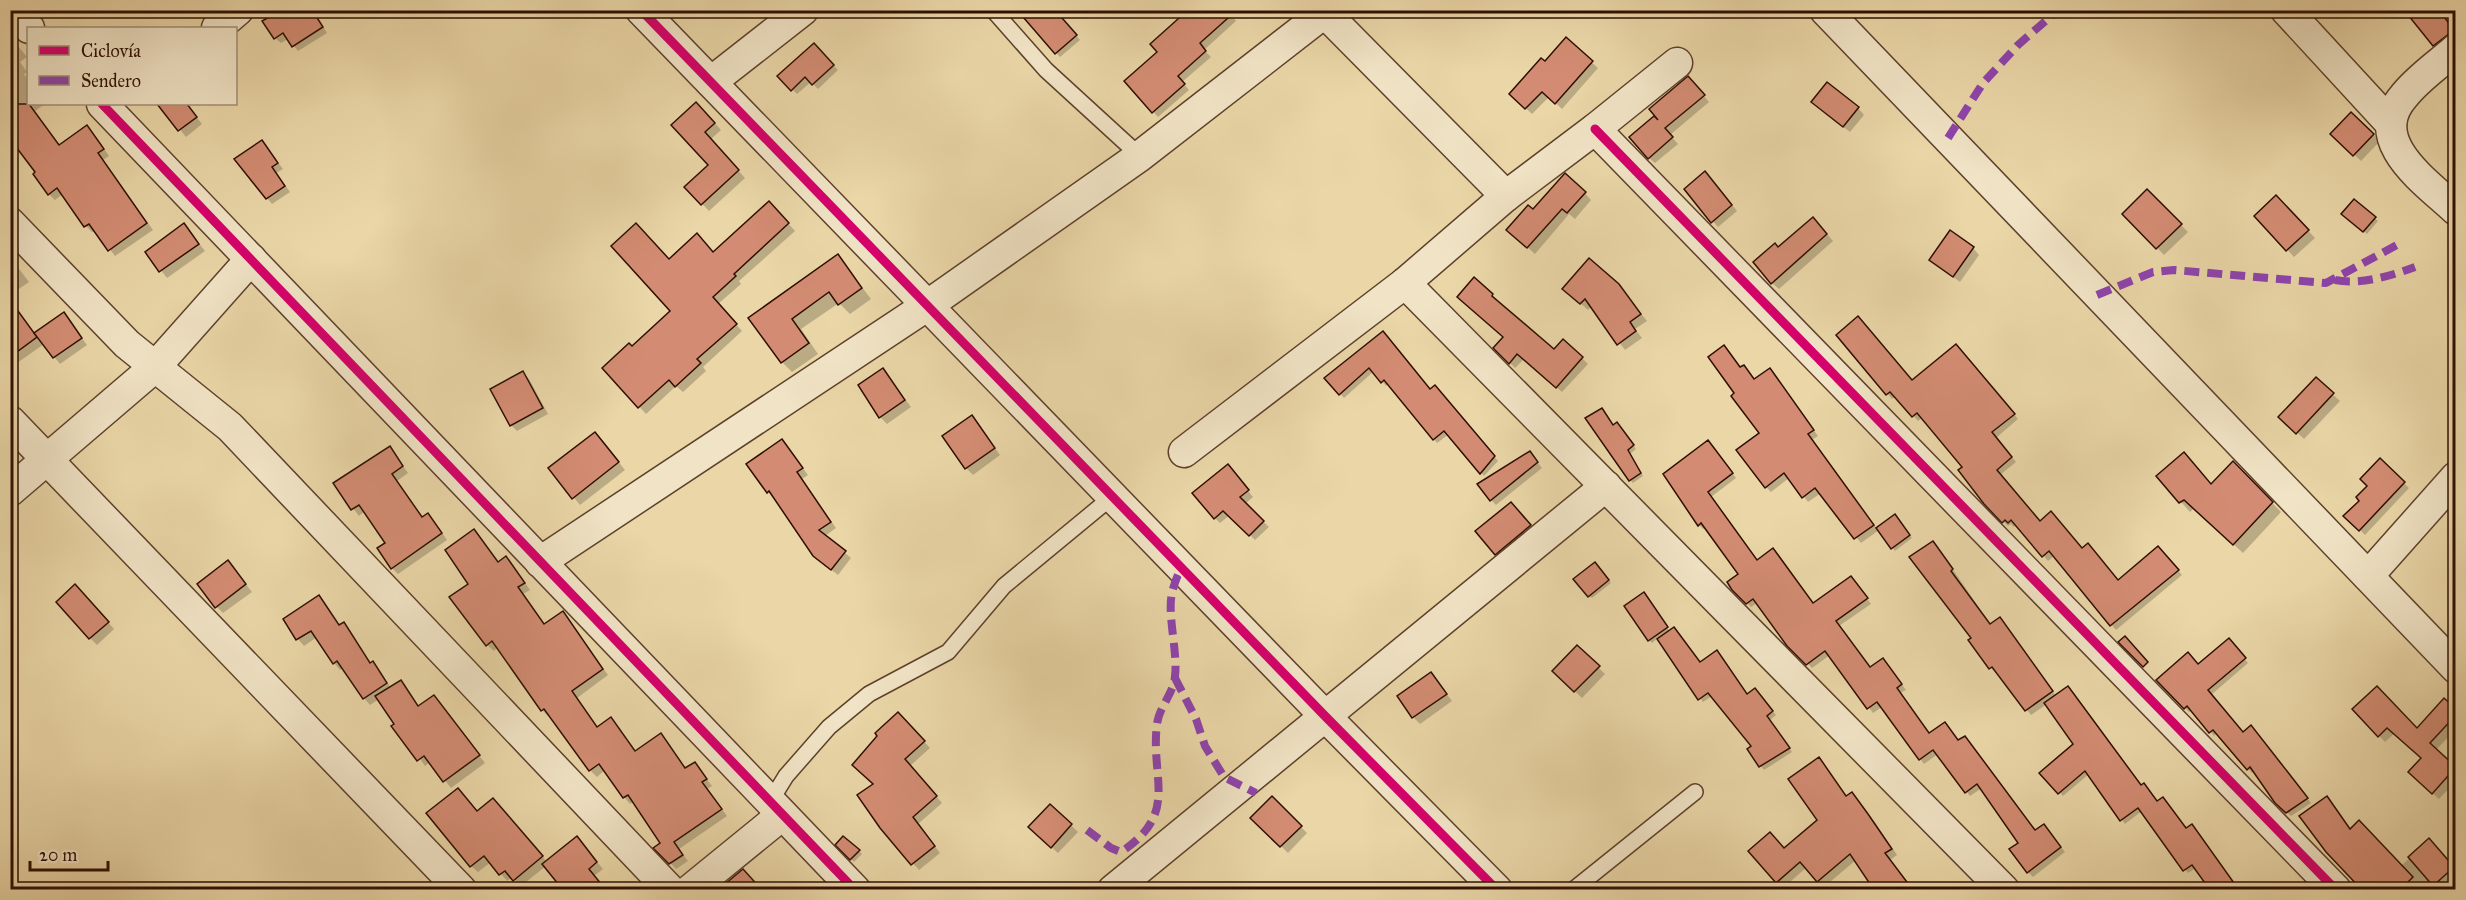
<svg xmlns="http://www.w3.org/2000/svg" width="2466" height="900" font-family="'IM FELL Great Primer',serif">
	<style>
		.shadow { fill: #0003 }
		.building { fill: #d38c73; stroke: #2e0e02; stroke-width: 1.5 }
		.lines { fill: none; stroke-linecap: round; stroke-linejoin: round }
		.service-casing { stroke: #5d402b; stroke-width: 18 }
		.minor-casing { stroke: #5d402b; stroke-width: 33 }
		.service { stroke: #f1e4c6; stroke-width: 15 }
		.minor { stroke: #f1e4c6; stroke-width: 30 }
		.quiet { stroke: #8e44ad; stroke-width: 8; stroke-dasharray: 15 8; stroke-linecap: butt }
		.cycleway-casing { stroke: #f1e4c6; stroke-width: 13 }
		.cycleway { stroke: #d6006c; stroke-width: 9 }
	</style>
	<rect width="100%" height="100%" fill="#ead6a7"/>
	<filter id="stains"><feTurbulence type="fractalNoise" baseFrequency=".00333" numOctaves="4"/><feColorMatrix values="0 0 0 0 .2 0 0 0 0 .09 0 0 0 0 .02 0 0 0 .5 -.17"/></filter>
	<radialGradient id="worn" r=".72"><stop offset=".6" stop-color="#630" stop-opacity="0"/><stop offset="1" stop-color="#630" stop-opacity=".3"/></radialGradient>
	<g class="shadow">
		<path d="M313 10 327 33 298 51 288 39 281 43 275 38Z"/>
		<path d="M1054 10 1080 40 1060 57 1026 18Z"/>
		<path d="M1171 10H1227L1236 21 1204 50 1211 57 1182 82 1189 90 1158 117 1126 81 1159 52 1179 20Z"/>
		<path d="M2406 10H2453L2445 19 2456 32V38L2439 50Z"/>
		<path d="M10 36 27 57 20 62 27 72 24 74 28 80V104H45L35 111 60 146 87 127 93 133 109 156 103 160 153 230 115 256 95 230 92 232 86 226 63 194 55 200 49 194 10 136Z"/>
		<path d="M1566 40 1598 68 1562 109 1549 97 1532 114 1511 94Z"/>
		<path d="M814 45 838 70 818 89 811 82 797 94 779 76Z"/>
		<path d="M1694 84 1709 102 1670 135 1678 144 1655 163 1649 158 1660 124Z"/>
		<path d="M159 104H186L202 124 186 137Z"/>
		<path d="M1820 108H1858L1864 115 1850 132Z"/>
		<path d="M703 110 721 130 710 140 745 178 709 211 686 187 710 165 673 125Z"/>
		<path d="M2352 114 2380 141 2361 161 2332 134Z"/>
		<path d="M262 142 283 169 276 173 290 192 272 204 267 198Z"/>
		<path d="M1711 179 1737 211 1718 227 1686 190Z"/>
		<path d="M2147 191 2188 232 2164 255 2124 214Z"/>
		<path d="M1585 193 1591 200 1575 219 1569 214 1535 254 1515 236 1533 211Z"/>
		<path d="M2276 197 2315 238 2294 257 2256 216Z"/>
		<path d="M2354 201 2378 221 2367 234 2343 214Z"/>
		<path d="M775 209 795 231 739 281 741 284 718 304 742 331 703 367 706 371 683 392 676 386 646 414 604 368 632 348 672 311 669 261 714 253Z"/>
		<path d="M184 225 205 251 167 278 147 252Z"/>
		<path d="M1820 226 1833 241 1779 289 1772 283 1778 249Z"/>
		<path d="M1973 248 1979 255 1960 282 1931 260Z"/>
		<path d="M838 256 871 299 850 314 839 303 801 329 818 354 792 372 782 362 750 318Z"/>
		<path d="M10 257 29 282 10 295Z"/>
		<path d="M1618 285 1647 321 1635 329 1642 338 1625 350 1592 306 1588 310 1571 295Z"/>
		<path d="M1492 295 1498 301 1497 302 1554 351 1582 358 1588 364 1562 392 1524 359 1515 368 1495 348 1505 338 1465 303Z"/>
		<path d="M10 300 35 334 64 314 87 345 60 364 44 344 10 368Z"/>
		<path d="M1383 333 1430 391H1438L1498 461 1484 476 1449 434 1437 443 1389 383 1386 386 1374 371 1344 398 1326 378Z"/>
		<path d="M1838 335 1913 382 1961 351 2018 419 1996 438 2016 462 2000 475 2040 522 2082 550 2118 582 2163 552 2182 575 2116 630 2054 556 2048 561 2017 524 2014 527 2011 524 2008 526 2003 521 1964 467 1922 418 1918 421 1896 396 1892 399Z"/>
		<path d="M1741 369 1755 380 1774 375 1818 436 1812 440 1877 529 1895 516 1912 538 1895 551 1879 530 1861 543 1821 493 1808 502 1789 478 1771 492 1766 487 1761 434Z"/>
		<path d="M883 370 911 407 887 424 880 417Z"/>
		<path d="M523 373 529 379 548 414 517 431 511 425Z"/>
		<path d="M2316 379 2340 401 2304 439 2280 417Z"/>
		<path d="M972 417 1000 455 973 475 966 468Z"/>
		<path d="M1613 427H1620L1636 449 1630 454 1643 476 1633 483 1630 480Z"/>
		<path d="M601 440 625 470 580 505 550 468Z"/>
		<path d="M782 441 808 475 802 479 836 528 825 536 851 558 838 575 821 562 775 497 774 498 768 492Z"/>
		<path d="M1713 447 1736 478 1711 497 1758 561 1814 605 1855 583 1871 604 1839 626 1870 668 1887 664 1906 690 1900 693 1930 734 1959 742 2036 832 2044 826 2065 852 2033 877 2028 872 2020 843 1982 788 1970 796 1938 754 1924 764 1882 707 1873 713 1830 655 1812 668 1782 636 1757 603 1751 607 1747 603 1741 574 1706 527 1703 529 1699 525Z"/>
		<path d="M390 448 408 473 397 481 423 518 434 521 447 540 398 574 392 568 387 543 365 511 359 516 335 484Z"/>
		<path d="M1530 453 1542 468 1496 505 1491 500Z"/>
		<path d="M2380 460 2409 488 2365 535 2346 516 2361 501Z"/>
		<path d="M2233 463 2281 512 2243 553 2194 508 2190 512 2158 476 2212 486Z"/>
		<path d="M1233 472 1253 497 1245 504 1269 527 1255 540 1230 515 1220 523 1215 518Z"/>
		<path d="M1518 510 1536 533 1502 561 1496 554Z"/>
		<path d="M474 531 499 564 506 558 512 564 530 590 523 594 545 625 563 613 608 675 577 698 598 728 611 719 636 752 667 741 687 770 695 764 712 786 707 789 727 816 679 849 688 861 676 869 656 848 663 843 634 801 630 804 624 797 605 770 597 777 590 770 550 715 548 716 542 710 498 647 494 651 487 645 470 584Z"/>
		<path d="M1938 548 1991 625H2005L2056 696 2157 802 2186 830 2195 829 2239 890H2212L2196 868 2188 873 2142 811 2125 824 2089 774 2063 796 2042 773 2075 744 2047 704 2031 715 1998 672 1996 673 1991 668 1973 638Z"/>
		<path d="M1597 566 1611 583 1592 598 1589 596Z"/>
		<path d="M234 569 252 592 223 613 217 607Z"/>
		<path d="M82 593 114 629 97 645 90 638Z"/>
		<path d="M319 597 340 626 343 624 350 631 371 664 379 669 391 688 400 682 419 707 434 697 485 763 451 788 430 762 425 766 379 699 370 705 364 698 344 667 340 670 334 663 317 637 304 646 298 639Z"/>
		<path d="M1646 597 1670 632 1700 664 1720 656 1748 695 1758 694 1776 715 1770 720 1792 752 1764 770 1761 766 1749 749 1753 746 1712 696 1703 702 1658 638 1652 643 1649 640Z"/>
		<path d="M2232 644 2248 663 2211 695 2243 733 2255 730 2311 803 2291 816 2276 802 2254 770 2252 773 2217 733 2214 736 2192 710 2189 712 2158 680 2198 666Z"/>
		<path d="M1577 647 1605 674 1582 698 1554 671Z"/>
		<path d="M1431 674 1452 701 1420 724 1413 717Z"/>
		<path d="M2354 709 2417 730 2456 711V729L2436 750 2456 769V781L2439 799 2417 779 2423 759 2395 733 2385 742Z"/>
		<path d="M898 714 930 748 910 766 942 803 918 824 940 853 919 870 881 827 875 785Z"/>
		<path d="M1847 797 1857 800 1874 821 1897 855 1890 860 1913 890H1876L1856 860 1824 887 1807 867 1783 888 1750 851 1784 849Z"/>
		<path d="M1272 798 1307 833 1288 853 1252 818Z"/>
		<path d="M2332 804 2351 830 2401 866 2429 840 2456 869V876L2440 890H2363Z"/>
		<path d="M500 806 547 862 583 845 603 869 594 876 546 866 521 886 512 877 507 881 491 862 478 872 471 866 477 813Z"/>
		<path d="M1051 806 1078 832 1058 853 1037 834Z"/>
		<path d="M844 838 862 854 854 862 837 845Z"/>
		<path d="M1617 882 1624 890H1606Z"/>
		<path d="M1452 883 1457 890H1441Z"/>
	</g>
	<g class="building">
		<path d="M268 10H319L314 13 323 27 292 47 283 33 274 39 262 21 271 16Z"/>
		<path d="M1017 10H1055L1077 35 1055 54Z"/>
		<path d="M1188 10H1237L1200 43 1206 51 1178 76 1185 84 1152 113 1124 81 1157 52 1150 44Z"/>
		<path d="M2404 10H2439L2454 30 2433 46Z"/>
		<path d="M1566 37 1593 61 1555 104 1542 92 1525 109 1509 94 1541 58 1545 61Z"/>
		<path d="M814 43 834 65 812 85 805 77 791 91 777 76Z"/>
		<path d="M1688 76 1705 95 1665 128 1673 137 1648 159 1629 137 1654 116 1658 120 1649 109Z"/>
		<path d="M1827 82 1859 107 1843 127 1811 102Z"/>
		<path d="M696 102 715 123 705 132 739 170 701 205 684 187 708 165 671 125Z"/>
		<path d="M10 104H29L59 145 87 125 104 149 98 153 147 223 108 251 89 224 84 227 57 188 48 195 33 174 35 172 10 139Z"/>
		<path d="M157 104H187L197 117 178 131Z"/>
		<path d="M2351 112 2374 134 2353 156 2330 134Z"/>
		<path d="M262 140 278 163 272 167 285 186 266 199 234 159Z"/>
		<path d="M1705 171 1732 205 1711 223 1684 189Z"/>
		<path d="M1565 173 1586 192 1567 213 1562 209 1527 248 1506 230 1528 205 1533 209Z"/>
		<path d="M2147 189 2182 224 2156 249 2122 214Z"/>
		<path d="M2276 195 2309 230 2286 251 2254 216Z"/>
		<path d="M2354 199 2376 217 2363 232 2341 214Z"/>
		<path d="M769 201 789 223 734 274 736 276 713 297 737 324 697 359 701 363 675 387 669 380 638 408 602 368 629 343 632 346 670 311 611 246 636 223 669 259 697 233 713 252Z"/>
		<path d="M1813 217 1827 234 1771 284 1753 262 1775 243 1778 247Z"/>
		<path d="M184 223 199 244 159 272 145 252Z"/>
		<path d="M1950 230 1974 247 1953 277 1929 260Z"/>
		<path d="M838 254 862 288 838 305 829 292 792 319 809 343 781 363 748 318Z"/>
		<path d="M1589 258 1619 284 1641 314 1630 322 1636 331 1617 345 1585 299 1580 304 1562 289Z"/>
		<path d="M1474 277 1493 294 1492 296 1554 349 1563 339 1583 357 1556 388 1517 354 1509 364 1493 348 1503 337 1457 297Z"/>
		<path d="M10 300 37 337 10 357Z"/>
		<path d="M64 312 82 338 53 358 34 333Z"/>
		<path d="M1858 316 1912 380 1956 344 2015 414 1992 432 2012 457 1997 470 2040 521 2051 511 2082 548 2088 543 2118 580 2158 546 2179 570 2110 626 2049 551 2042 557 2011 520 2008 523 2005 520 2002 523 1984 504 1958 470 1962 467 1917 413 1912 417 1890 392 1886 395 1836 335Z"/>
		<path d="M1383 331 1430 389 1435 385 1495 456 1480 474 1444 431 1433 440 1384 380 1381 383 1369 368 1339 395 1324 378Z"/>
		<path d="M1724 345 1740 367 1744 365 1754 379 1770 368 1814 430 1808 434 1874 525 1854 539 1815 488 1802 498 1784 473 1765 488 1736 450 1759 433 1731 396 1734 393 1708 357Z"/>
		<path d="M883 368 905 400 879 418 858 385Z"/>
		<path d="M523 371 543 408 510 426 490 389Z"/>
		<path d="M2316 377 2334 393 2296 434 2278 417Z"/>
		<path d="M1602 408 1613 425 1617 422 1634 445 1628 450 1641 473 1629 481 1585 418Z"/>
		<path d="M972 415 995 448 965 469 942 436Z"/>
		<path d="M595 432 619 462 572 499 548 468Z"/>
		<path d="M782 439 803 468 797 472 831 522 819 530 846 551 831 570 813 556 769 491 767 493 746 464Z"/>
		<path d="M1708 440 1733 473 1708 492 1757 560 1773 548 1813 603 1851 576 1868 598 1836 621 1870 667 1883 658 1902 684 1897 688 1929 733 1945 722 1958 740 1965 736 2035 830 2044 824 2061 847 2027 873 2009 849 2018 843 1977 784 1965 793 1933 750 1919 760 1877 702 1867 709 1825 651 1806 665 1787 646 1753 599 1746 604 1732 590 1727 582 1738 574 1701 523 1698 526 1663 474Z"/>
		<path d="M390 446 403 466 392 474 422 517 428 513 442 533 391 569 377 548 385 543 359 505 351 510 333 483Z"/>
		<path d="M1530 451 1538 462 1490 501 1477 484Z"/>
		<path d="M2184 452 2211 484 2233 461 2273 502 2233 545 2184 500 2179 503 2156 476Z"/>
		<path d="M2380 458 2405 482 2359 531 2343 516 2359 501 2356 497 2367 486 2360 479Z"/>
		<path d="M1228 464 1249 490 1240 497 1264 521 1249 536 1223 511 1214 519 1192 493Z"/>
		<path d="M1511 502 1531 525 1495 555 1475 531Z"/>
		<path d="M1895 514 1910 535 1891 549 1876 528Z"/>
		<path d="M474 529 498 562 506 556 525 583 518 587 544 624 563 611 603 669 572 691 597 727 611 717 635 751 661 733 685 768 695 762 707 779 702 782 722 809 674 842 683 855 669 864 653 848 660 843 628 795 623 798 599 764 589 771 544 709 541 711 492 641 486 646 449 597 468 584 445 550Z"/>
		<path d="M1933 541 1953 569 1951 571 1990 624 2000 617 2053 691 2025 711 1992 667 1989 669 1968 640 1971 638 1909 557Z"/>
		<path d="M228 560 246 584 215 608 197 584Z"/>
		<path d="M1595 562 1609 580 1588 597 1573 579Z"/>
		<path d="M75 584 109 622 89 639 56 602Z"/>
		<path d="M1644 592 1668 627 1648 641 1624 606Z"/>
		<path d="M319 595 339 625 344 622 370 663 373 661 387 683 363 699 337 661 333 664 311 631 296 640 283 619Z"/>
		<path d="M1674 627 1700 662 1717 650 1747 694 1755 688 1773 711 1767 716 1790 748 1759 767 1747 749 1751 746 1708 693 1698 700 1657 639Z"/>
		<path d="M2125 636 2148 662 2143 667 2118 642Z"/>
		<path d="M2229 638 2246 658 2208 690 2243 732 2251 725 2308 798 2286 813 2275 803 2250 767 2247 770 2213 730 2209 733 2187 706 2184 709 2156 680 2188 652 2198 664Z"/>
		<path d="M1577 645 1600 666 1574 692 1552 671Z"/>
		<path d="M1431 672 1447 694 1412 718 1397 696Z"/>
		<path d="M401 680 418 706 434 695 480 755 443 782 424 756 417 761 391 726 394 724 375 696Z"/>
		<path d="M2068 686 2141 785 2144 783 2157 801 2163 797 2186 828 2192 824 2239 890H2210L2192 865 2183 871 2138 808 2120 821 2085 771 2058 794 2039 773 2073 744 2044 703Z"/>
		<path d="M2377 686 2417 728 2444 698 2456 709V715L2430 743 2456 767 2432 794 2408 772 2421 758 2387 728 2378 737 2352 709Z"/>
		<path d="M898 712 925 741 905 759 937 796 913 817 935 846 911 865 880 828 857 795 873 784 852 765 877 736 875 733Z"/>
		<path d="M1819 757 1846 796 1852 792 1868 814 1892 849 1885 853 1913 890H1874L1850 854 1817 882 1800 862 1776 883 1748 851 1770 832 1784 848 1817 820 1788 779Z"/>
		<path d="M458 788 477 811 493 798 543 856 513 881 505 871 499 875 484 856 470 867 426 813Z"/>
		<path d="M1272 796 1302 826 1280 847 1250 818Z"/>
		<path d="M2327 796 2350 829 2359 820 2413 877 2400 890H2362L2326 852 2299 816Z"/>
		<path d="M1050 804 1072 824 1051 848 1028 827Z"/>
		<path d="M577 836 597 862 589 869 606 890H563L542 864Z"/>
		<path d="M843 836 860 850 850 860 835 845Z"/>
		<path d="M2429 838 2454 867 2433 886 2408 857Z"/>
		<path d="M743 869 762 890H718Z"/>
	</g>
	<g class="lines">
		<defs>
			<g id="service">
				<path d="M993 10 1046 70 1140 156"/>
				<path d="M770 802 786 776 829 727 869 694 948 652 1004 586 1113 496"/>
				<path d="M1573 890 1695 792"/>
			</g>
			<g id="minor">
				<path d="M11 10 29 28"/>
				<path d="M641 10 1325 716 1497 890"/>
				<path d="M1322 10 1506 196"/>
				<path d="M1825 10 2456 668"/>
				<path d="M2286 10 2391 124"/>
				<path d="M217 28 238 10"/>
				<path d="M2456 49C2439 64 2418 78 2404 96 2365 141 2425 181 2456 210"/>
				<path d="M711 82 803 10"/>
				<path d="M102 104 855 890"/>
				<path d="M1595 129 2336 890"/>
				<path d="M10 223 127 344 230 427 670 890"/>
				<path d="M1405 283 2004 890"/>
				<path d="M10 421 461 890"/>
				<path d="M1184 452 1405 283 1506 196 1595 129 1677 63"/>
				<path d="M10 491 156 366 251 259"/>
				<path d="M540 562 928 305 1140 156 1324 13"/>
				<path d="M2368 576 2456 477"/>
				<path d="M690 890 782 815"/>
				<path d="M1113 890 1606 486"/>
			</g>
		</defs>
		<use href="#service" class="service-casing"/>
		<use href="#minor" class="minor-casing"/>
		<use href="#service" class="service"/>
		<use href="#minor" class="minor"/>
		<g class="quiet">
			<path d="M1948 138 1983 83 2018 45 2058 10"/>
			<path d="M2335 280C2360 285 2391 276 2415 267"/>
			<path d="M2097 295 2153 272 2174 270 2326 283 2397 245"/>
			<path d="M1175 678 1196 719 1205 746 1224 777 1256 793"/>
			<path d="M1087 830 1111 848 1121 852C1180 813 1150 779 1157 724 1159 707 1174 693 1175 676 1178 653 1167 614 1172 593 1174 584 1178 575 1181 567"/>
		</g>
		<defs>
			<g id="cycleway">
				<path d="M641 10 1325 716 1497 890"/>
				<path d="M102 104 855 890"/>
				<path d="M1595 129 2336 890"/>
			</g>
		</defs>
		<use href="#cycleway" class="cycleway-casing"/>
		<use href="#cycleway" class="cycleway"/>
	</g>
	<rect width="2466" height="900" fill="none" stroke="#ead6a7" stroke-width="36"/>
	<rect x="12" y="12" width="2442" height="876" fill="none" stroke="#2e0e02" stroke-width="3"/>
	<rect x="18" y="18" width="2430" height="864" fill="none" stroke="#2e0e02" stroke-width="1.5"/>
	<rect x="27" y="27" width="210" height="78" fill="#f1e4c6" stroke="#a38e78" stroke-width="1.5"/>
	<rect x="39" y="46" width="30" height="9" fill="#d6006c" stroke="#a38e78" stroke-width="1.5"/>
	<text x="81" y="57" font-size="18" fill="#2e0e02">Ciclovía</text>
	<rect x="39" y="76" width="30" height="9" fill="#8e44ad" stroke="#a38e78" stroke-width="1.5"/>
	<text x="81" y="87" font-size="18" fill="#2e0e02">Sendero</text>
	<path d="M30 861v9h78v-9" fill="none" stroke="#2e0e02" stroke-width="3"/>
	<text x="39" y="861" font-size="18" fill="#2e0e02" stroke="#f1e4c6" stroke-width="4.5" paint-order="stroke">20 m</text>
	<rect width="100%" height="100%" filter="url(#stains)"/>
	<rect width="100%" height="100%" fill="url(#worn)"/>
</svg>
